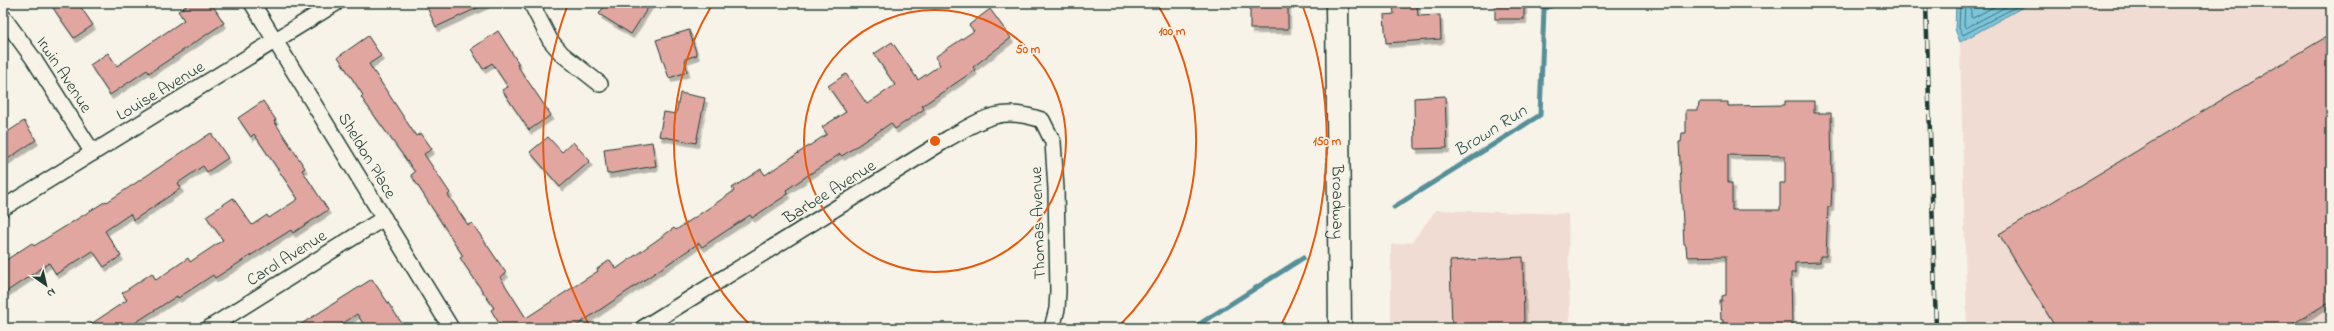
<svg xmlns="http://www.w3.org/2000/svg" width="2334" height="331" font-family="'Indie Flower',sans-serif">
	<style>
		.built { fill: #f0dcd2 }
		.water { fill: #7bc5db; stroke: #568f98 }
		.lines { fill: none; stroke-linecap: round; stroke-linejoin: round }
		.shore { stroke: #447377; stroke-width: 1 }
		.stream { stroke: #568f98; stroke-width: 5 }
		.building { fill: #e1a69f; stroke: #1f3d34; fill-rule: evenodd; filter: url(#shadow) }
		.minor-casing { stroke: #1f3d34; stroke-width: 18 }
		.primary-casing { stroke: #1f3d34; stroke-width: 25 }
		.minor { stroke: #f7f3e8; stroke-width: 15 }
		.primary { stroke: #f7f3e8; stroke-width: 22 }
		.rail-casing { stroke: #1f3d34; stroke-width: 4.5 }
		.rail { stroke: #f7f3e8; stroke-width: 3; stroke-dasharray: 9; stroke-linecap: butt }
		.ring { fill: none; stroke: #e8590c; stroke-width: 2 }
		.labels { text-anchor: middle; stroke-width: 3.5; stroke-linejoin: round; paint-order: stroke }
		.street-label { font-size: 17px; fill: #1f3d34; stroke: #f7f3e8 }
		.water-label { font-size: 18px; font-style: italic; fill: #315855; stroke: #f7f3e8 }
		.centre { fill: #e8590c; stroke: #f7f3e8; stroke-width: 2 }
		.ring-label { font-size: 12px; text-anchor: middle; font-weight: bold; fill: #e8590c; stroke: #f7f3e8; stroke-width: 3.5; stroke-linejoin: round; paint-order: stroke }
	</style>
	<defs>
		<filter id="shadow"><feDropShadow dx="2.5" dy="4.5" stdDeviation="0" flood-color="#0004"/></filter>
	</defs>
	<rect width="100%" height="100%" fill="#f7f3e8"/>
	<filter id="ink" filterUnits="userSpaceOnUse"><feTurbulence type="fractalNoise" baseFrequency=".025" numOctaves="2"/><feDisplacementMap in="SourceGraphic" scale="8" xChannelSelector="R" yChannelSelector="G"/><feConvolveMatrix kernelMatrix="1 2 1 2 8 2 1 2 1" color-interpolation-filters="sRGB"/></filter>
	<g filter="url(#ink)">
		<g class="built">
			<path d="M1959 3H2331V328H1967Z"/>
			<path d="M1436 210 1568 214 1570 328H1391V245L1412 242Z"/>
		</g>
		<path class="water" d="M1956 3H2030L1960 42 1955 29Z"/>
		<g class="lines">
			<g class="shore">
				<path d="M1960 3 1959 28 1963 35 2023 3"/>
				<path d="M1965 3 1964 26 1966 28 2013 3"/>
				<path d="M1971 3V17L1973 18 2001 3"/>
			</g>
			<g class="stream">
				<path d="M1394 207 1540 115 1544 9 1556 3"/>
				<path d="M1193 328 1303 258"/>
			</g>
		</g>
		<g class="building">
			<path d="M61 3H78L93 25 74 38 53 8Z"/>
			<path d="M191 3H211L224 23 149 73 147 70 110 95 90 65 108 53 117 66 184 20 178 11Z"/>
			<path d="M425 3H488L436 27Z"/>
			<path d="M606 3H651L631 34 599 14Z"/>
			<rect x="1250" y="3" width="38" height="26"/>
			<path d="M1393 3H1417L1418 16 1440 15 1441 39 1386 43 1384 15 1394 14Z"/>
			<rect x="1495" y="3" width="29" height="16"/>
			<path d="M990 9 1011 38 973 67 975 70 922 106 924 109 895 129 891 123 842 156 840 154 786 190 788 194 752 218 750 215 702 247 699 243 573 328H502L491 310 494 308 460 258 463 256 411 175 415 172 361 97 363 95 338 57 368 36 381 56 369 64 416 136 421 133 432 149 424 154 450 193 448 195 468 225 472 223 506 273 500 277 526 318 598 271 597 269 610 260 616 269 674 228 676 230 734 191 732 188 761 169 765 175 827 134 822 127 846 112 828 86 846 74 867 104 895 85 874 54 892 42 918 80 940 65 935 57 974 31 969 25Z"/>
			<path d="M689 30 697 55 685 59 687 72 669 78 656 40Z"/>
			<path d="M498 31 519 64 517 65 551 115 529 130 502 90 508 87 492 63 483 69 471 49Z"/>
			<path d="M2331 34V301L2286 328H2056L1999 234Z"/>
			<path d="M680 93 705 98 696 143 659 136 664 112 676 114Z"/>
			<path d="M1445 96 1447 148 1415 149 1414 98Z"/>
			<path d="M263 101 276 120 274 121 305 168 302 170 328 210 293 233 291 230 215 278 213 275 178 298 177 296 127 328H85L127 300 122 293 152 273 156 280 188 258 190 262 223 240 206 216 233 198 252 225 267 215 269 218 298 199 254 134 251 137 238 118Z"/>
			<path d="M1785 101H1814V113H1831L1832 186 1831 207H1828L1826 256H1820V262L1795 263V273H1791L1792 328H1727V325H1723V320H1721L1720 301H1722V296L1726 295V256L1687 257 1686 245 1684 244 1679 142H1681L1682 133H1686V110H1698L1699 102H1728V106L1785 105ZM1728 155 1785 156V183H1780V210H1732V183H1728Z"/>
			<path d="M24 121 36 140 3 162V135Z"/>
			<path d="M211 133 228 158 207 172 203 166 178 183 181 188 134 220 130 214 105 231 121 256 104 267 93 251 56 274 49 263 3 294V262L32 243 34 246 106 201 107 202Z"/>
			<path d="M548 137 562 152 573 142 590 161 560 187 530 152Z"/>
			<path d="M652 142 656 166 607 174 604 149Z"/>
			<path d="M1523 257 1524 328H1452L1450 261Z"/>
			<path d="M372 279 405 328H366L357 314 336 328H295Z"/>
		</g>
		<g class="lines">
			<defs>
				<g id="minor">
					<path d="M252 3 451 328"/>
					<path d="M531 3 550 40 562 54 600 84"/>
					<path d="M3 17 33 58 93 153"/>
					<path d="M3 208 336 3"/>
					<path d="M209 328 384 218"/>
					<path d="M643 328 949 138C984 118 1001 106 1042 120L1053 142 1056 189 1058 291 1057 309 1052 328"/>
				</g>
				<g id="primary">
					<path id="s1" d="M1337 3 1340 328"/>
				</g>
			</defs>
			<use href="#minor" class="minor-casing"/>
			<use href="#primary" class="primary-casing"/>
			<use href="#minor" class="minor"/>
			<use href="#primary" class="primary"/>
			<defs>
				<path id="rail" d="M1926 3 1936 328"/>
			</defs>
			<use href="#rail" class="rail-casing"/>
			<use href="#rail" class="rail"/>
		</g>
	</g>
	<g class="ring">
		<circle cx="935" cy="141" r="131"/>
		<path d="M752 327A261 261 0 0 1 712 5M1158 5A261 261 0 0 1 1118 327"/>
		<path d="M589 325A392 392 0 0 1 568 4M1302 4A392 392 0 0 1 1281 325"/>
	</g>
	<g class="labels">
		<g class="street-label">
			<text transform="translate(65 74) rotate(57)" y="6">Irwin Avenue</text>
			<text transform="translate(160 90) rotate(-31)" y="6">Louise Avenue</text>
			<text transform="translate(368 155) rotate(59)" y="6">Sheldon Place</text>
			<text transform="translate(829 191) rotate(-32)" y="6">Barbee Avenue</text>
			<text dy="6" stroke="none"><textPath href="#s1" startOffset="199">Broadway</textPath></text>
			<text transform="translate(1037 223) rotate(-92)" y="6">Thomas Avenue</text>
			<text transform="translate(286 257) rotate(-32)" y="6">Carol Avenue</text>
		</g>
		<g class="water-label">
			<text transform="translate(1490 130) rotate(-32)" y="6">Brown Run</text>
		</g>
	</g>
	<circle cx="935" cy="141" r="6" class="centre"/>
	<g class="ring-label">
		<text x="1172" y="35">100 m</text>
		<text x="1028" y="53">50 m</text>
		<text x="1327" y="145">150 m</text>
	</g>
	<rect width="2334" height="331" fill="none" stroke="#f7f3e8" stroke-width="16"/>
	<rect x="8" y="8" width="2318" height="315" fill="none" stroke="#1f3d34" stroke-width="1.5" filter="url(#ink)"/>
	<g transform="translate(46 285) rotate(146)" stroke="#f7f3e8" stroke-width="3" paint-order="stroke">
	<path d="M0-3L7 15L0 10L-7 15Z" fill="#1f3d34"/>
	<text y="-6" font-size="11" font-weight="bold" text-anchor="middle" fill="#1f3d34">N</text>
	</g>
</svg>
